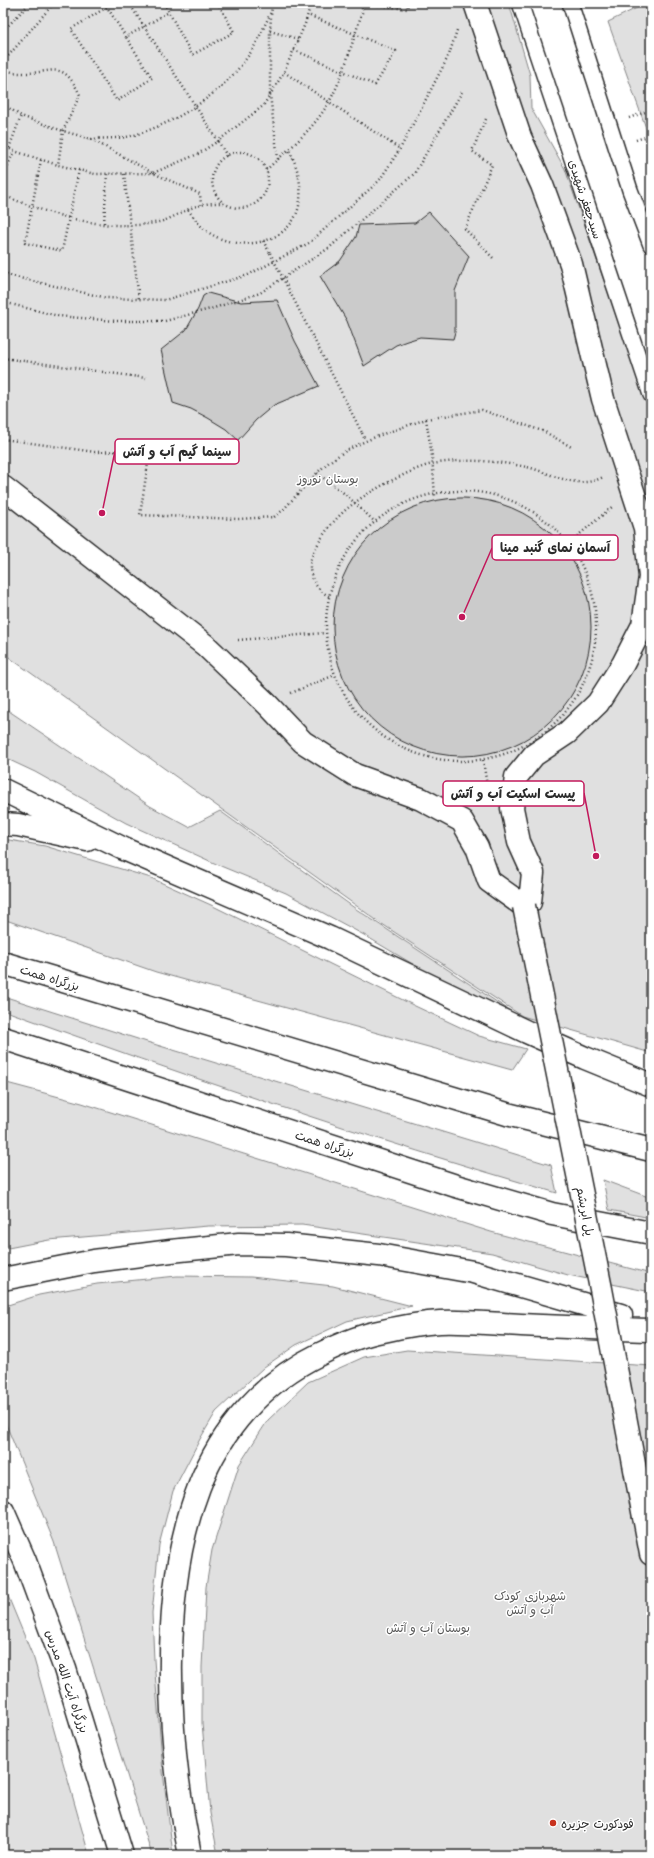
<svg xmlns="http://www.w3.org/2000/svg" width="654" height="1858" font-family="'Playpen Sans','Playpen Sans Arabic',sans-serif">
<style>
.green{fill:#e0e0e0;stroke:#868686}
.building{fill:#cbcbcb;stroke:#2b2b2b}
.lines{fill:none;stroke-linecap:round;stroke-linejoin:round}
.service-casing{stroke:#2b2b2b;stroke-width:18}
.pedestrian-casing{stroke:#2b2b2b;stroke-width:25}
.trunk-casing{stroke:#2b2b2b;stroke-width:25}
.path{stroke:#2b2b2b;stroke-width:2.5;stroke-dasharray:1 3;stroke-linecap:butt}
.service{stroke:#fff;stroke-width:15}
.pedestrian{stroke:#fff;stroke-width:22}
.trunk{stroke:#fff;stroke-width:22}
.pedestrian-bridge-casing{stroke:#2b2b2b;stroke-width:25;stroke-linecap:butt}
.path-bridge{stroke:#2b2b2b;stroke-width:2.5;stroke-dasharray:1 3;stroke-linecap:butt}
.pedestrian-bridge{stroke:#fff;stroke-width:22}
.poi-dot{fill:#c8321e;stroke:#fff;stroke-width:1.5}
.labels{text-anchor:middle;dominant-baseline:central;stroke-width:3;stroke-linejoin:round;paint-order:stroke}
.street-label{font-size:12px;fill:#2b2b2b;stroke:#fff}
.park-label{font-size:12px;fill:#585858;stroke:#fff}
.poi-label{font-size:12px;fill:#2b2b2b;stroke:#fff;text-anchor:start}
.leader{fill:none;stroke:#c2185b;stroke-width:1.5}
.callout-dot{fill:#c2185b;stroke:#fff;stroke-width:1.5}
.callout{fill:#fff;stroke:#c2185b;stroke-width:1.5}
.callout-label{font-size:13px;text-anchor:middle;font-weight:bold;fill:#2b2b2b}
</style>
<rect width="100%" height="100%" fill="#fff"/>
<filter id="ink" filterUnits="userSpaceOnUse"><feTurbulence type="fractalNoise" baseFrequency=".025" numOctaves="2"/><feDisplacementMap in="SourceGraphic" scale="8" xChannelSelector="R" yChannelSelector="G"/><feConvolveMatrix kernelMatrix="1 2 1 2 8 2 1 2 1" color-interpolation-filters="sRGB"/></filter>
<g filter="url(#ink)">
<path class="green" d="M3 3H509L530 75 531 108 565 169 651 415V1053L522 1016 379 922 3 653Z
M647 3H651V142L608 22Z
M3 707 150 806 189 827 220 811 356 909 521 1018 458 991 364 935 286 893 223 867 126 823 35 772 3 757Z
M3 839 45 846 151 878 211 905 415 1006 479 1036 526 1049 512 1070 156 972 3 919Z
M3 996 147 1042 551 1165 557 1193C370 1139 186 1076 3 1010Z
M3 1082 82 1103 491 1232 651 1274V1292L568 1275 492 1253 302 1225 208 1226 49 1240 3 1249Z
M603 1180 651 1198V1218L609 1210Z
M177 1276 251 1277 333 1286 412 1306 347 1321 296 1345 264 1367 216 1412 200 1439 173 1491 159 1545 152 1613 154 1660 163 1772 173 1855H152L54 1542 3 1417V1294L8 1305 39 1295 97 1284Z
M407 1350 651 1366V1855H218L210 1813 202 1723V1667L206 1587 212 1550 239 1465 268 1420 308 1382 364 1357Z
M3 1584 34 1659 89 1855H3Z"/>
<path class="building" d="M429 212 469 256 455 291V332L453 339 420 337 407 341 396 345 364 366 347 321 320 276 340 261 356 237 359 225 415 223Z
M208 293 241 302 277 300 295 341 319 386 274 405 256 420 238 440 226 429 208 418 191 409 173 403 161 350 186 330 198 309 203 296Z
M333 627a129 129 0 1 1 258 0a129 129 0 1 1-258 0Z"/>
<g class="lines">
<defs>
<path id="service" d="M520 3 651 395
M570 3 630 190 651 245"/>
<path id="pedestrian" d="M3 487 205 645 267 704 303 742 355 775 421 799 462 821 477 847 489 881 524 906 530 902 533 873 519 842 512 808 516 777 534 755 567 733 598 703 623 664 643 625 650 577 645 528 603 399 571 264 542 185 520 137 475 3
M644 1517 651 1554"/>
<path id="trunk" d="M3 790 124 849 330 938 527 1032 585 1058 651 1085
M3 824 18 825 87 840
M3 963 507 1114 651 1150
M3 1038 456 1186 552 1214 651 1233
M3 1279 94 1261 171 1251 239 1244 286 1245 379 1255 473 1272 621 1315
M3 1511 25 1561 65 1669 122 1855
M190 1855C168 1746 158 1592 199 1487 221 1429 264 1381 320 1354 340 1344 360 1335 383 1331 401 1327 422 1323 440 1322 467 1321 494 1324 521 1325 564 1327 608 1329 651 1330"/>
</defs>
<use href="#service" class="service-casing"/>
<use href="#pedestrian" class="pedestrian-casing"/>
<use href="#trunk" class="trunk-casing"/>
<path class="path" d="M164 3 192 55 234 32 218 3
M362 3 407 9 408 3
M3 31 30 3
M270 31 298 39
M126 37 107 7 71 29 117 101 152 78 126 37 169 12
M294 50 375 85 396 51 308 15
M3 62 54 3
M3 70C9 71 15 73 21 73 54 74 62 58 80 95L63 131 58 165 95 174 153 173 198 154 218 141 129 3
M284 72 400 149
M3 104 21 116 63 131 91 139 153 173 200 194 201 205
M629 118 651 110
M486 119 472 151 492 165 465 229 495 260
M91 139C104 138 119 139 131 136 174 124 219 96 246 59 257 45 264 26 272 10
M636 140 651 135
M3 145 14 151 58 165
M9 148 21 116
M212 180a28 28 0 1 1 56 0a28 28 0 1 1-56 0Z
M227 156 218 141 263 106 270 95V31L272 3
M278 159 270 95 284 72 305 24 311 3
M41 160 25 243 62 251 79 170
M266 170C289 149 313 130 329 102 344 76 352 42 362 13V3
M124 174 139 300
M3 177 14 151
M3 195C50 215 107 233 159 222 173 219 186 208 201 205 208 203 216 203 223 203
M188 210C194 217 200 227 208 232 235 251 281 247 296 215 305 194 299 169 289 150
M104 223 107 174
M263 241 270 253
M3 272 11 276 107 298 165 300 248 275 309 243 379 181 400 149 449 55 457 30
M3 302 58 316 116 321H165L214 308 260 293 329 248 414 174 462 92
M3 358 146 378
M426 419 482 410 545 432 573 448
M362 433 365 440
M3 439 95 452 150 450 140 515 238 519 274 517 283 510 317 473
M326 626a135 135 0 1 1 270 0a135 135 0 1 1-270 0Z
M373 520 345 494 317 473C346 443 388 433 426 419L432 456 435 496
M568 544 612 507
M329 596C314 589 305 570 313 554 331 514 362 495 399 477 410 472 422 466 433 464 464 458 497 461 527 467 552 473 577 491 603 477
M238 640 325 633
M291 693 335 675
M483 760 487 786
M456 787 487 786"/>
<use href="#service" class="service"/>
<use href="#pedestrian" class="pedestrian"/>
<use href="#trunk" class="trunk"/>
<defs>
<path id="pedestrian-bridge" d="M524 906 601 1289 644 1517"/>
</defs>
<use href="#pedestrian-bridge" class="pedestrian-bridge-casing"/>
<path class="path-bridge" d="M270 253 362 433"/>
<use href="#pedestrian-bridge" class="pedestrian-bridge"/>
</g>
</g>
<circle class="poi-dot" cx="553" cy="1823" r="4"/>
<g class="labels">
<g class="street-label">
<text transform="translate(586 199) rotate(72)">سیدجعفر شهیدی</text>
<text transform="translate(50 977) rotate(17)">بزرگراه همت</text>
<text transform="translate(325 1143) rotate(18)">بزرگراه همت</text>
<text transform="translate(586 1211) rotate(79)">پل ابریشم</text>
<text transform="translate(68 1681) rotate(71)">بزرگراه آیت الله مدرس</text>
</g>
<g class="park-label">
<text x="328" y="478">بوستان نوروز</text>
<text x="530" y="1595">شهربازی کودک<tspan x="530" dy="14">آب و آتش</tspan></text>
<text x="428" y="1627">بوستان آب و آتش</text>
</g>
<g class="poi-label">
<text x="561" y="1823">فودکورت جزیره</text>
</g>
</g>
<path class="leader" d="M102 513L115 451M462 617L492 548M596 856L584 793"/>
<g class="callout-dot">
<circle cx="102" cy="513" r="4"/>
<circle cx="462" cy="617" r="4"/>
<circle cx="596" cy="856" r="4"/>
</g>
<g class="callout">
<rect x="115" y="439" width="124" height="25" rx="4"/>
<rect x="492" y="535" width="126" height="25" rx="4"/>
<rect x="443" y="781" width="141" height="25" rx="4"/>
</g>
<g class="callout-label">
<text x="177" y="456">سینما گیم آب و آتش</text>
<text x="555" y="552">آسمان نمای گنبد مینا</text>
<text x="513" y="798">پیست اسکیت آب و آتش</text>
</g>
<rect width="654" height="1858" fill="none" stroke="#fff" stroke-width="16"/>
<rect x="8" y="8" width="638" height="1842" fill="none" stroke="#2b2b2b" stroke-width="1.5" filter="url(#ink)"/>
</svg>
